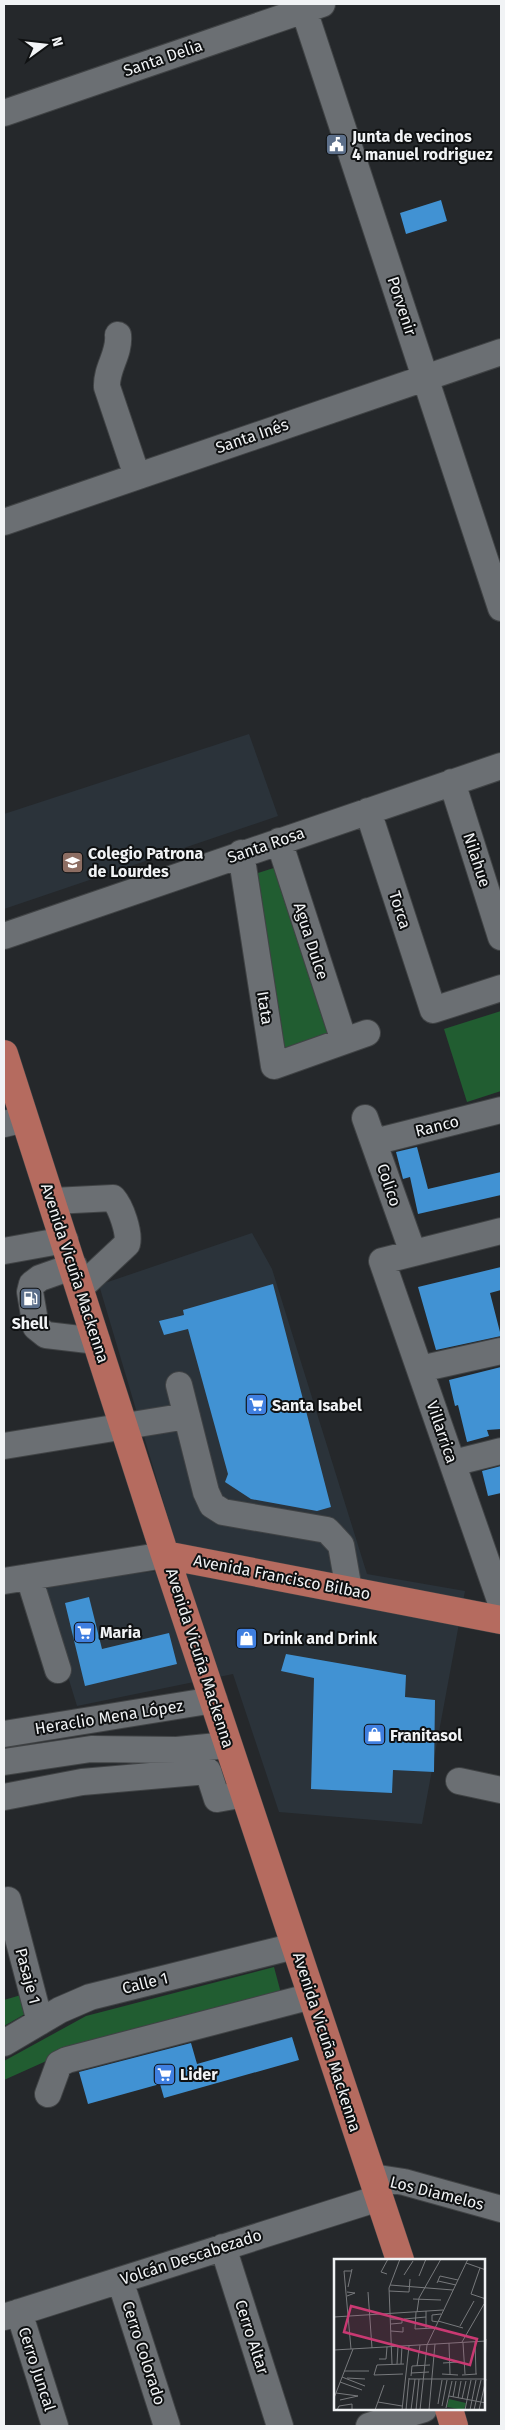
<svg xmlns="http://www.w3.org/2000/svg" width="505" height="2430" font-family="'Fira Sans',sans-serif">
<style>
.built{fill:#2b333a}
.green{fill:#215d31}
.building{fill:#4192d3}
.lines{fill:none;stroke-linecap:round;stroke-linejoin:round}
.minor-casing{stroke:#404345;stroke-width:28}
.major-casing{stroke:#404345;stroke-width:29}
.minor{stroke:#6b6f73;stroke-width:26}
.major{stroke:#b56b5f;stroke-width:28}
.labels{text-anchor:middle;dominant-baseline:central;stroke-width:4;stroke-linejoin:round;paint-order:stroke}
.street-label{font-size:16px;fill:#f1f3f5;stroke:#0f1112}
.poi-label{font-size:16px;font-weight:bold;fill:#f1f3f5;stroke:#0f1112;text-anchor:start}
.inset-road{fill:none;stroke:#77797c;stroke-width:1}
.view{fill:#c93972;fill-opacity:0.15;stroke:#c93972;stroke-width:2.5}
.inset-edge{fill:none;stroke:#f1f3f5;stroke-width:2.5}
</style>
<rect width="100%" height="100%" fill="#25282b"/>
<path class="built" d="M249 734 278 816 4 909V814Z
M252 1233 272 1269 367 1574 465 1591 422 1824 279 1812 233 1674 77 1706 40 1585 183 1568 99 1285Z"/>
<path class="green" d="M280 866 331 1036 285 1052 248 876Z
M501 1011V1091L467 1102 444 1029Z
M274 1967 282 1997 53 2058 4 2080V2061L86 2016Z
M21 1995 25 2014 4 2026V2000Z"/>
<path class="building" d="M441 200 447 221 406 234 400 213Z
M417 1147 428 1189 501 1172V1195L418 1214 410 1177 403 1179 396 1152Z
M501 1267V1290L490 1293 501 1336 436 1350 418 1287Z
M273 1284 331 1507 317 1511 251 1499 225 1482 228 1474 188 1329 164 1335 159 1321 184 1315 183 1310Z
M501 1367V1429L487 1430 489 1436 467 1442 458 1405 455 1406 449 1380Z
M501 1466V1493L488 1496 482 1471Z
M89 1597 102 1649 169 1633 177 1664 85 1686 65 1603Z
M286 1654 406 1675 405 1697 435 1700 434 1772 393 1770 392 1793 311 1789 314 1678 281 1671Z
M292 2037 299 2060 164 2098 160 2084 88 2104 79 2072 191 2043 197 2064Z"/>
<g class="lines">
<defs>
<path id="minor" d="M302 4 501 608
M4 113 322 4
M118 335C120 354 106 368 107 387L137 476
M4 522 501 352
M452 782 501 937
M368 811 433 1010 501 988
M279 841 344 1041
M241 853 274 1066 367 1033
M4 936 501 766
M365 1118 413 1253
M4 1124 25 1119
M374 1142 501 1110
M53 1201 113 1198C121 1207 130 1233 127 1244L80 1288
M501 1231 382 1261 501 1603
M4 1251 65 1240
M74 1266 40 1278 32 1284 30 1292 36 1327 46 1335 97 1341
M420 1369 501 1351
M179 1385 206 1492 212 1505 223 1512 327 1530 341 1545 349 1590
M4 1446 187 1416
M453 1463 501 1451
M29 1577 58 1670
M4 1581 165 1555
M4 1734 214 1700
M4 1762 91 1749 177 1750 228 1745
M459 1781 501 1790
M4 1797 82 1782 208 1771 217 1799 245 1794
M8 1900 40 2022
M4 2043 60 2010 90 1997 295 1946
M48 2094 59 2064 67 2060 312 1996
M372 2177 404 2182 501 2209
M223 2247 280 2426
M120 2280 167 2426
M19 2312 55 2426
M4 2317 379 2198
M369 2426 424 2409"/>
<path id="major" d="M4 1054 165 1555 400 2260
M165 1555 501 1620
M449 2409 454 2426"/>
</defs>
<use href="#minor" class="minor-casing"/>
<use href="#major" class="major-casing"/>
<use href="#minor" class="minor"/>
<use href="#major" class="major"/>
</g>
<defs>
<symbol id="civic-square" viewBox="-11 -11 22 22"><rect x="-9" y="-9" width="18" height="18" rx="4" fill="#5c6f8a" stroke="#0f1112"/><path d="M-.6-6.5H3V-4.5H.6V-3L4-1V1h2V6H-6V1h2V-1L-.6-3ZM-1.2 2.5V6h2.4V2.5Z" fill="#fff"/></symbol>
<symbol id="school-square" viewBox="-11 -11 22 22"><rect x="-9" y="-9" width="18" height="18" rx="4" fill="#8d6e63" stroke="#0f1112"/><path d="M0-5L7-2L0 1L-7-2ZM-4 1L0 2.5L4 1V4Q0 6-4 4Z" fill="#fff"/></symbol>
<symbol id="fuel-square" viewBox="-11 -11 22 22"><rect x="-9" y="-9" width="18" height="18" rx="4" fill="#5c6f8a" stroke="#0f1112"/><path d="M-5.5-6h7V0h2V4h1.3V-2.5L3-4.5l.8-.8L6-3V5H2.5V1h-1V6h-7ZM-4.2-4.7v3.2H.2V-4.7Z" fill="#fff"/></symbol>
<symbol id="supermarket-square" viewBox="-11 -11 22 22"><rect x="-9" y="-9" width="18" height="18" rx="4" fill="#3f7fe0" stroke="#0f1112"/><path d="M-6-5.5h2.5l.6 2H6L4.5 2H-2.5L-4.4-4H-6ZM-1.5 3.2a1.3 1.3 0 1 0 .1 0ZM3 3.2a1.3 1.3 0 1 0 .1 0Z" fill="#fff"/></symbol>
<symbol id="shop-square" viewBox="-11 -11 22 22"><rect x="-9" y="-9" width="18" height="18" rx="4" fill="#3f7fe0" stroke="#0f1112"/><path d="M-5-2.5h2.3a2.7 3.5 0 0 1 5.4 0H5L5.5 6h-11ZM-1.5-2.5h3a1.5 2.3 0 0 0-3 0Z" fill="#fff"/></symbol>
</defs>
<g fill-rule="evenodd">
<use href="#civic-square" x="324" y="132" width="25" height="25"/>
<use href="#school-square" x="60" y="850" width="25" height="25"/>
<use href="#fuel-square" x="18" y="1286" width="25" height="25"/>
<use href="#supermarket-square" x="244" y="1392" width="25" height="25"/>
<use href="#supermarket-square" x="72" y="1620" width="25" height="25"/>
<use href="#shop-square" x="234" y="1626" width="25" height="25"/>
<use href="#shop-square" x="362" y="1722" width="25" height="25"/>
<use href="#supermarket-square" x="152" y="2062" width="25" height="25"/>
</g>
<g class="labels">
<g class="street-label">
<text transform="translate(163 58) rotate(-19)">Santa Delia</text>
<text transform="translate(402 306) rotate(72)">Porvenir</text>
<text transform="translate(252 436) rotate(-19)">Santa Inés</text>
<text transform="translate(266 845) rotate(-19)">Santa Rosa</text>
<text transform="translate(477 860) rotate(72)">Nilahue</text>
<text transform="translate(400 910) rotate(72)">Torca</text>
<text transform="translate(311 941) rotate(72)">Agua Dulce</text>
<text transform="translate(265 1008) rotate(81)">Itata</text>
<text transform="translate(437 1126) rotate(-14)">Ranco</text>
<text transform="translate(389 1185) rotate(71)">Colico</text>
<text transform="translate(75 1273) rotate(72)">Avenida Vicuña Mackenna</text>
<text transform="translate(442 1432) rotate(71)">Villarrica</text>
<text transform="translate(282 1577) rotate(11)">Avenida Francisco Bilbao</text>
<text transform="translate(200 1658) rotate(72)">Avenida Vicuña Mackenna</text>
<text transform="translate(109 1717) rotate(-9)">Heraclio Mena López</text>
<text transform="translate(28 1976) rotate(75)">Pasaje 1</text>
<text transform="translate(145 1983) rotate(-14)">Calle 1</text>
<text transform="translate(327 2042) rotate(72)">Avenida Vicuña Mackenna</text>
<text transform="translate(437 2193) rotate(14)">Los Diamelos</text>
<text transform="translate(191 2257) rotate(-18)">Volcán Descabezado</text>
<text transform="translate(252 2337) rotate(72)">Cerro Altar</text>
<text transform="translate(144 2353) rotate(72)">Cerro Colorado</text>
<text transform="translate(37 2369) rotate(72)">Cerro Juncal</text>
</g>
<g class="poi-label">
<text x="352" y="136">Junta de vecinos<tspan x="352" dy="18">4 manuel rodriguez</tspan></text>
<text x="88" y="853">Colegio Patrona<tspan x="88" dy="18">de Lourdes</tspan></text>
<text x="30" y="1323" text-anchor="middle">Shell</text>
<text x="272" y="1405">Santa Isabel</text>
<text x="100" y="1632">Maria</text>
<text x="263" y="1638">Drink and Drink</text>
<text x="390" y="1735">Franitasol</text>
<text x="180" y="2074">Lider</text>
</g>
</g>
<g transform="translate(334 2259)">
<rect width="151" height="151" fill="#25282b"/>
<path d="M115 140 132 144 130 151 113 148Z" fill="#215d31"/>
<path class="inset-road" d="M132 4 152 11M146 9 137 35 152 40M53 15 47 13 54 0M70 16 79 2M85 17 92 0M104 22 122 26M103 24 106 17 124 21M56 26 119 31M14 28 18 10M55 32 75 33 76 20M13 33 21 34 13 37M34 33 38 89M79 40 107 41M82 53 81 70 100 69M83 53 85 39 107 0M0 58 109 51M57 60H68V64L57 65M70 60 92 58M104 62 129 69M104 63 98 62V56L107 55M126 67 140 42M92 70V52M57 72 69 73V68M128 83 150 45M141 83 142 115M115 84 116 115M129 84 131 115M93 86 134 0M17 90 10 12H18M0 91 152 82M45 100H52L53 88M109 104 124 103M58 105 55 29 66 0M63 105 64 87M67 105 68 87M43 106 40 116 69 115M43 106 70 105M83 107 86 86M151 110 152 80M10 112H35M77 114 95 113M108 115 124 116M128 116 143 115M77 117 78 107 96 106M8 118 31 127M13 119 31 120M75 120H152M6 123 28 131M2 134 24 137 6 141M115 137 152 144M119 138 122 122M0 139 19 90M124 139 127 122M128 140 132 122M44 143 68 147M104 145 108 121M108 147 113 121M112 149 118 122M3 151 5 147 18 145V151M41 151 50 126M68 151 75 87M72 151 75 119M77 151 81 120M82 151 85 120M86 151 93 86M95 151 101 85M131 151 137 121M136 151 142 121M140 151 147 121M145 151 152 120"/>
<path class="view" d="M17 47 143 80 136 106 10 73Z"/>
<rect width="151" height="151" class="inset-edge"/>
</g>
<rect width="505" height="2430" fill="none" stroke="#f1f3f5" stroke-width="10"/>
<g transform="translate(45 45) rotate(75)" stroke="#0f1112" stroke-width="4" paint-order="stroke">
<path d="M0-4L9 19L0 12L-9 19Z" fill="#f1f3f5"/>
<text y="-8" font-size="14" font-weight="bold" text-anchor="middle" fill="#f1f3f5">N</text>
</g>
</svg>
